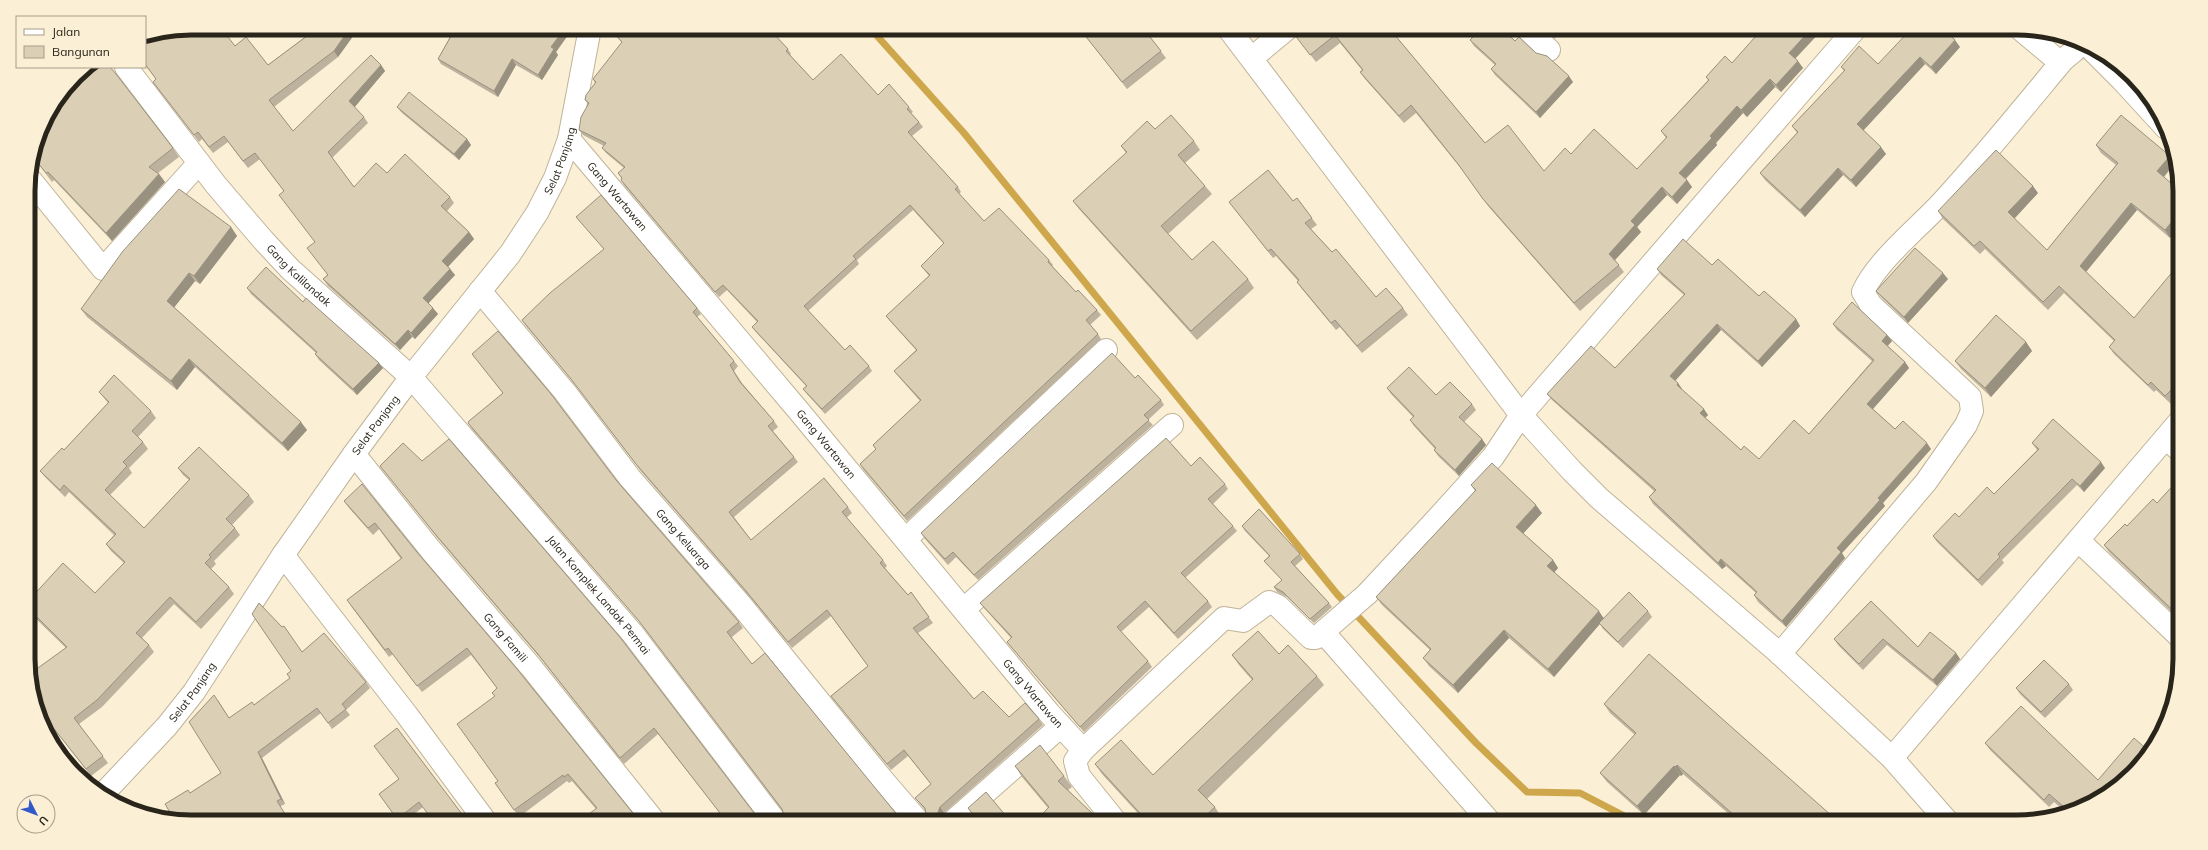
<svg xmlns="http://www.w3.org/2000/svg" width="2208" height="850" font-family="Mulish,sans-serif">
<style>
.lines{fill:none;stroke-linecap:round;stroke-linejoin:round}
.stream{stroke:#cea64b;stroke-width:7}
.minor-casing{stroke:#bfb39a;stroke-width:24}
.tertiary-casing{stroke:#bfb39a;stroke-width:24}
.minor{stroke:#fff;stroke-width:22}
.tertiary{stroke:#fff;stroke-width:22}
.wall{fill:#bcb29d}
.shaded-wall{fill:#99917f}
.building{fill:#dbcfb6;stroke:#99917f}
.labels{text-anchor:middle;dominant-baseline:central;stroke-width:3;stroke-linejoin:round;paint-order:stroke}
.street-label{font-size:11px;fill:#29251b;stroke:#fbefd5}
.rim{fill:none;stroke:#29251b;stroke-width:5}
</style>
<rect width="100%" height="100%" fill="#fbefd5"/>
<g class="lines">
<path class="stream" d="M870 28 964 133 1337 594 1476 743 1527 792 1580 793 1636 822"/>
<defs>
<g id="minor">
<path d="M1526 28 1549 50"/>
<path d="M2019 28 2056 59 2063 60 2074 51"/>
<path d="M2088 46 2122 80 2166 128"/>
<path d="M1252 58 1288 28"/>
<path id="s1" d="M126 67 216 185 264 241 290 269 411 377 633 634 776 822"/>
<path id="s2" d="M569 139 798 410 1049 713 1083 750"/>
<path d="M29 178 103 269 199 163"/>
<path id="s3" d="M480 291 565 392 630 478 741 605 882 779 919 822"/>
<path d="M2166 438 2179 450"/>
<path id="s4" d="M354 454 430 549 531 667 655 822"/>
<path d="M906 539 1106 350"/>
<path d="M2079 541 2180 637"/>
<path d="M283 555 407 715 486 822"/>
<path d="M964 609 1172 425"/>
<path d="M1324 633 1490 822"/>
<path d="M1780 654 1926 482 1966 425 1972 411 1970 397 1871 305 1863 292C1877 260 1921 226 1945 199 1986 154 2024 107 2063 60"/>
<path d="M1892 758 2179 422"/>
<path id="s5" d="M102 795 167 726 194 692 283 555 354 454 411 377 510 254 537 213 555 178 569 139 590 28"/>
<path d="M952 822 1061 726"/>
<path d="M1116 822 1079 776 1075 761 1083 750 1224 618 1243 621 1269 602 1278 606 1311 638H1316L1367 594 1435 521 1493 457 1521 415 1856 28"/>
</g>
<path id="tertiary" d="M1228 28 1521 415 1572 471 1599 498 1780 654 1892 758 1948 822"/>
</defs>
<use href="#minor" class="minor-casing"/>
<use href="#tertiary" class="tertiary-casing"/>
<use href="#minor" class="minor"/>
<use href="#tertiary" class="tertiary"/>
</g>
<path class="wall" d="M302 28H359L338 57 274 107 293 131 381 65 385 71 354 107 364 117 368 123 332 158 354 187 387 173 450 197 454 203 447 211 469 232 474 239 448 266 455 275 428 303 438 314 415 339 412 337 400 350 328 286 323 279 327 275 315 242 284 191 260 159 248 168 228 142 213 153 202 139 199 142 153 82 156 79 145 65V37L235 46 268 65 309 34 305 31Z
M447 28H573L556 52 558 55 542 80 516 65 498 97 441 64 438 59 453 31Z
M772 28 776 34 775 35 788 49 791 54 790 55 813 80 878 95 909 107 913 112 911 113 919 122 923 127 912 136 958 187 961 192 959 194 984 221 1049 260 1053 265 1052 266 1076 292 1097 310 1101 315 1090 325 1098 334 1101 339 907 521 863 469 860 464 876 449 873 445 920 401 898 376 894 371 916 350 890 321 886 316 929 276 921 266 944 244 913 210 857 260 859 264 808 311 845 350 869 366 872 371 825 414 807 394 803 389 806 386 756 332 752 327 757 322 727 290 719 297 624 185 621 180 622 179 618 173 624 168 606 153 602 148 604 146 583 135 579 130 588 104 585 100 595 83 593 79 622 43 611 30Z
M1078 28H1143L1166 58 1127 89 1087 38Z
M1389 28 1485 143 1544 171 1571 154 1637 169 1666 138 1661 131 1708 80 1706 77 1732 63 1795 59 1803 68 1781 92 1775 87 1747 117 1743 113 1716 143 1717 145 1686 179 1692 187 1677 204 1667 195 1637 227 1641 232 1615 260 1624 272 1580 311 1488 206 1463 171 1416 113 1404 123 1365 79 1360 72 1362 70 1340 43 1316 62 1291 30Z
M1462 28H1501L1515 41 1536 53 1573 82 1540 118 1495 75 1491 69 1495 65 1474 46 1470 40 1472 38Z
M1544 28H1564L1555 38Z
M1960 47 1936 74 1925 64 1863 130 1886 154 1856 187 1843 175 1805 217 1765 180 1760 173 1797 133 1792 126 1844 71 1841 67 1878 64Z
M397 107 467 139 471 145 459 160 402 113Z
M45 119 173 148 179 157 158 173 165 182 112 241 54 180 52 182 34 158Z
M1155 129 1194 141 1200 150 1185 163 1205 186 1212 194 1168 234 1192 260 1248 279 1254 288 1197 340 1079 209 1073 201 1126 153 1121 146Z
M2096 145 2170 156 2175 163 2164 177 2170 238 2137 210 2086 272 2134 318 2179 272V395L2171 404 2156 390 2154 392 2114 354 2109 347 2114 341 2064 293 2048 310 1985 249 1980 254 1943 219 1938 211 2038 193 2014 219 2047 250 2116 165 2101 153Z
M1297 198 1317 225 1311 229 1332 252 1376 297 1403 308 1408 315 1362 353 1340 327 1336 330 1302 289 1297 282 1298 281 1276 256 1273 258 1229 202 1293 201Z
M576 217 697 308 701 314 697 317 734 361 738 366 734 371 742 383 774 421 778 427 773 431 798 462 734 517 751 540 848 507 852 513 846 518 883 560 887 566 885 568 908 595 911 592 933 623 918 633 974 699 1009 717 1039 719 1043 725 944 813 940 822H926L927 820 925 810 915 798 931 784 908 756 891 770 831 696 868 666 831 616 792 648 750 597 640 470 575 384 526 326 522 320 604 249 581 222Z
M231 227 237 236 200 284 195 281 174 307 307 430 288 451 195 367 177 390 87 317 81 309Z
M1712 265 1796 319 1800 326 1762 367 1721 330 1675 381 1678 383 1682 389V390L1708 415 1705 418 1741 450 1759 459 1809 434 1872 361 1837 330 1833 324 1887 335 1892 341 1888 346 1905 362 1909 368 1873 409 1895 429 1931 449 1883 503 1885 506 1842 553 1845 558 1786 627 1758 602 1754 595 1756 593 1726 566 1722 569 1653 504 1649 497 1654 491 1552 400 1547 394 1615 368 1684 295 1661 275 1657 269Z
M1948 279 1908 323 1881 297 1876 291Z
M247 288 303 302 383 368 357 395 319 360 315 354 316 353 251 294Z
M2026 342 2032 351 1991 397 1961 369 1955 361Z
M472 354 616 480 739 622 743 628 732 637 784 815 782 810 643 626 472 429 468 423 503 393Z
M1135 378 1161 400 1164 405 1148 420 1153 425 978 580 956 557 948 565 925 539 921 533Z
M1387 388 1436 395 1472 404 1476 410 1464 422 1482 439 1486 445 1459 476 1438 456 1434 450 1435 449 1414 426 1410 420 1413 417 1391 394Z
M99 392 151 411 156 418 138 437 143 442 148 449 129 468 132 473 110 495 144 528 189 480 183 475 178 468 249 495 254 502 232 525 235 528 240 535 214 561 216 564 211 569 229 587 234 594 201 629 174 604 142 638 149 645 154 652 102 707 79 724 108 763 91 776 37 707 31 691 66 648 31 614V598L95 593 124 563 111 551 106 544 114 535 69 492 65 497 45 477 40 471 64 450 108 403 104 398Z
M2032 443 2105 468 2084 492 2077 485 2002 560 2004 563 1982 586 1937 542 1933 536 1959 517 1994 494 2037 450Z
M380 466 761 822H727L658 734 624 764 541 659 440 541Z
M1191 466 1225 484 1228 489 1213 504 1233 526 1237 531 1185 578 1208 601 1212 607 1178 639 1149 607 1121 632 1148 661 1152 667 1084 732 1011 647 1007 642 1011 638 984 608 980 603Z
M2179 479 2180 620 2109 552 2104 545 2127 526 2157 503Z
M1471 485 1542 513 1523 533 1553 560 1558 568 1554 572 1604 618 1648 611 1652 617 1623 648 1603 629 1600 624 1554 677 1509 638 1458 693 1429 666 1423 658 1430 650 1382 605 1376 597 1475 491Z
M344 501 416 551 640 822 596 809 572 781 569 783 567 781 519 817 495 783 498 781 495 696 492 693 497 688 471 655 422 692 393 654 389 657 351 606 401 559 379 529 373 535 349 508Z
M1242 526 1300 554 1303 559 1295 566 1329 603 1332 607 1314 623 1287 597 1277 592 1274 587 1282 580 1268 565 1264 561 1269 556 1245 531Z
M1871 601 1918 647 1956 653 1960 659 1937 686 1887 645 1863 670 1838 645 1834 639Z
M302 652 366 682 370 688 346 710 350 715 332 729 321 713 262 758 285 804 281 806 211 819 207 822H191L190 793 221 773 218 700 229 718 254 705 290 679 291 671Z
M1279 654 1317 676 1324 685 1207 799 1215 807 1221 817 1216 822H1146L1102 774 1095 764 1153 775 1252 680 1239 665 1232 655Z
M2069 684 2073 690 2045 718 2020 694 2016 688Z
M1604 704 1836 822H1738L1683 774 1681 776 1680 775 1644 815 1607 782 1600 773 1635 735 1610 713Z
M397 728 468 822H434L423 807 404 822H400L379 794 399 779Z
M1985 743 2098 780 2116 788 2068 814 2054 802 2049 807 1990 750Z
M1015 766 1064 776 1072 787 1068 790 1094 815 1098 822H1035L1048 808 1022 777Z
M968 808 1011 822H978Z"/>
<path class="shaded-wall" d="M350 28H359L338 57 334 51Z
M565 28H573L556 52 558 55 542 80 538 75 551 47Z
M1555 28H1564L1555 38 1551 33Z
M1812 28H1824L1794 60 1789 53Z
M1955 40 1960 47 1936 74 1931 67Z
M1920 57 1925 64 1862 132 1857 124Z
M512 59 516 65 498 97 494 91Z
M1798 61 1803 68 1781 92 1776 85Z
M381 65 385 71 354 108 349 101Z
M1569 76 1573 82 1540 118 1536 112Z
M1770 79 1775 87 1747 117 1741 110Z
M1737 106 1743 113 1716 143 1717 145 1684 180 1679 173 1710 136Z
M467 139 471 145 459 160 454 154Z
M1881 147 1886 154 1856 187 1851 180Z
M2170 156 2175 163 2162 179 2157 171Z
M1838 168 1843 175 1805 217 1800 210Z
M159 174 165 182 112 241 106 233Z
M1687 180 1692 187 1677 204 1672 197Z
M2033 186 2038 193 2013 220 2008 212Z
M1662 187 1667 195 1637 227 1641 232 1614 261 1609 254 1631 221Z
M2131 203 2137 210 2085 273 2080 266Z
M2179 213V228L2170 238 2165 230Z
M231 227 237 236 200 284 194 276Z
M469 232 474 239 447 268 442 261Z
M450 269 455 275 427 305 423 298Z
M189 273 195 281 173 309 167 301Z
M1943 273 1948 279 1908 323 1904 317Z
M433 308 438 314 415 339 411 333Z
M1796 319 1800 326 1762 367 1758 361Z
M1717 324 1721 330 1674 382 1670 376Z
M408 330 412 337 400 350 395 344Z
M1887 335 1892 341 1886 347 1882 341Z
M2026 342 2032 351 1991 397 1985 388Z
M189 359 195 367 177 390 171 381Z
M1905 362 1909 368 1872 410 1867 404Z
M379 363 383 368 357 395 353 389Z
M1678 383 1682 389 1681 391 1677 385Z
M1704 409 1708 415 1704 419 1700 413Z
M301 422 307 430 288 451 282 443Z
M1482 439 1486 445 1459 476 1455 470Z
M1927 443 1931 449 1883 503 1885 506 1842 553 1845 558 1786 627 1782 621 1837 548 1878 498Z
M2101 462 2105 468 2084 492 2080 486Z
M1536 505 1542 513 1522 535 1516 527Z
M1721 559 1726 566 1722 569 1718 563Z
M1553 560 1558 568 1553 574 1547 566Z
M1599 611 1604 619 1554 677 1548 669Z
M1504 630 1509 638 1458 693 1453 685Z
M1956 653 1960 659 1937 686 1933 680Z
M258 752 262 758 285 804 281 799Z
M1677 765 1683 774 1681 776 1675 767Z
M1674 766 1680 775 1644 815 1637 806Z
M940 807 944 813 940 822H939L936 818Z
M1832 816 1836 822H1831L1829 819Z"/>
<path class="building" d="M191 28H221L235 46 246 37 268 65 311 33 305 28H350L334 51 269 100 293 131 371 55 381 65 349 101 364 117 328 152 354 187 376 163 387 173 405 154 450 197 441 206 469 232 442 261 450 269 423 298 433 308 411 333 408 330 395 344 323 279 328 275 307 248 315 242 279 195 284 191 255 153 243 161 224 136 209 147 198 132 194 135 153 82 156 79 145 64V37Z
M453 28H565L551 47 554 49 538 75 512 59 494 91 438 59 455 29Z
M612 28H772L773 29 771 31 788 49 786 51 813 80 841 54 878 95 889 84 909 107 907 109 919 122 908 132 958 187 955 189 984 221 999 208 1049 260 1048 262 1076 292 1078 290 1097 310 1086 320 1098 334 904 516 860 464 876 449 873 445 921 400 894 371 917 350 886 316 930 275 921 266 944 243 910 205 853 256 856 259 804 306 845 350 850 345 869 366 822 409 803 389 807 386 752 327 758 321 723 285 715 292 621 180 622 178 618 173 625 167 602 148 606 143 579 130 581 117 589 103 585 100 586 95 596 82 593 79 622 42 611 30Z
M1079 28H1143L1161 51 1122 82Z
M1293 28H1389L1485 143 1508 125 1544 171 1565 148 1571 154 1594 129 1637 169 1667 137 1661 131 1709 80 1706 77 1725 56 1732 63 1763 28H1812L1789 53 1798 61 1776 85 1770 79 1741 110 1737 106 1710 136 1712 138 1679 173 1687 180 1672 197 1662 187 1631 221 1635 225 1609 254 1619 265 1574 303 1483 199 1458 164 1411 105 1399 116 1360 72 1363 70 1335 35 1310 55 1291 30Z
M1464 28H1501L1515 41 1519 37 1536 53 1547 56 1569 76 1536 112 1491 69 1496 64 1470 40 1473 37Z
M1546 28H1555L1551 33Z
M1912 28H1942L1955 40 1931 67 1920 57 1857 124 1881 147 1851 180 1838 168 1800 210 1760 173 1798 132 1792 126 1845 70 1841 67 1859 46 1878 64Z
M86 67H110L116 74 173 148 149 167 159 174 106 233 48 172 46 173 34 158 45 119 83 69Z
M409 92 467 139 454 154 397 107Z
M1171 115 1194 141 1178 155 1205 186 1161 226 1192 260 1213 241 1248 279 1191 331 1073 201 1127 152 1121 146 1147 121 1155 129Z
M2121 115 2170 156 2157 171 2179 190V213L2165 230 2131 203 2080 266 2134 318 2174 270 2178 273 2179 272V342L2178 343 2179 344V382L2165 396 2151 382 2148 385 2109 347 2115 340 2059 286 2043 302 1980 241 1974 246 1938 211 1996 150 2033 186 2008 212 2047 250 2118 163 2096 145Z
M1268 170 1293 201 1297 198 1312 218 1305 223 1332 252 1336 249 1376 297 1386 288 1403 308 1357 346 1335 320 1331 323 1297 282 1299 280 1271 249 1268 251 1229 202Z
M179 189 231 227 194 276 189 273 167 301 301 422 282 443 189 359 171 381 81 309 123 251Z
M601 195 697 308 693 312 734 361 730 365 740 382 774 421 768 426 794 457 729 512 751 540 824 478 848 507 842 512 883 560 880 563 908 595 911 592 929 617 913 628 974 699 983 691 1009 717 1025 703 1039 719 940 807 936 818 931 822H926L927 820 925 808 915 798 931 784 904 750 887 764 831 696 868 666 827 610 788 642 746 591 636 464 571 379 522 320 550 293 604 249 576 217Z
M1683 239 1712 265 1718 259 1759 296 1764 291 1796 319 1758 361 1717 324 1670 376 1678 383 1677 385 1704 409 1700 413 1741 450 1744 446 1759 459 1794 420 1809 434 1874 360 1833 324 1852 302 1887 335 1882 341 1905 362 1867 404 1895 429 1903 421 1927 443 1878 498 1880 500 1837 548 1841 552 1782 621 1754 595 1757 592 1721 559 1718 563 1649 497 1656 490 1547 394 1591 346 1615 368 1685 294 1657 269Z
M1915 248 1943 273 1904 317 1876 291Z
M266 267 303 302 306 298 379 363 353 389 315 354 317 352 247 288Z
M1996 315 2026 342 1985 388 1955 361Z
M498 331 551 394 616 480 739 622 727 632 752 664 765 653 903 822H783L784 815 782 809 639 621 468 423 469 421 503 393 472 354Z
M1112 353 1135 378 1138 375 1161 400 1144 415 1149 420 974 575 953 552 945 559 921 533Z
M1409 367 1436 395 1450 382 1472 404 1459 417 1482 439 1455 470 1434 450 1436 448 1410 420 1414 416 1387 388Z
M114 375 151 411 132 431 143 442 123 462 127 466 105 490 144 528 190 479 178 468 199 447 249 495 226 519 235 528 209 555 211 557 205 563 229 587 196 622 170 597 136 633 149 645 97 700 74 718 103 756 86 769 36 706 31 691V673L67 647 31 611V598L63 563 95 593 125 562 106 544 116 534 64 485 60 490 40 471 62 448 64 450 109 402 99 392Z
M2053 419 2101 462 2080 486 2072 479 1998 554 2000 557 1978 580 1933 536 1955 513 1959 517 1987 487 1994 494 2039 449 2032 443Z
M1166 438 1191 466 1200 457 1225 484 1208 499 1233 526 1181 573 1208 601 1174 633 1145 601 1117 627 1148 661 1080 727 1007 642 1012 637 980 603Z
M449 439 619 636 761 822H727L654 728 620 758 537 653 436 535 380 466 403 443 422 461Z
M1492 463 1536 505 1516 527 1553 560 1547 566 1599 611 1548 669 1504 630 1453 685 1423 658 1431 649 1376 597 1476 490 1471 485Z
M2179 479 2180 617 2104 545 2125 524 2127 526 2153 499 2157 503Z
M362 484 416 551 517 669 640 822H578L597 808 568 774 564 777 563 775 514 810 495 783 498 781 457 724 495 696 492 693 497 688 467 648 417 686 388 648 385 650 347 600 402 558 375 523 368 528 344 501Z
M1259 509 1300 554 1291 562 1329 603 1310 619 1283 592 1274 587 1282 580 1264 561 1270 556 1242 526Z
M1629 592 1648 611 1618 642 1599 623Z
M1871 601 1918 647 1930 632 1956 653 1933 680 1883 639 1859 664 1834 639Z
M259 603 282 627 284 626 302 652 324 633 366 682 342 704 346 709 328 723 317 708 258 752 281 799 277 801 290 822H213L207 813 194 822 174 819 165 804 188 790 190 793 221 773 189 722 214 695 229 718 252 702 254 705 290 678 287 674 291 671 252 614Z
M1258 631 1279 654 1288 645 1317 676 1198 790 1215 807 1199 822H1165V821L1164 822H1148L1095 764 1121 740 1153 775 1253 679 1232 655Z
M1649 654 1832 816 1829 819 1833 822H1742L1677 765 1675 767 1674 766 1637 806 1600 773 1636 733 1604 704Z
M2044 660 2069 684 2041 712 2016 688Z
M2021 706 2098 780 2134 738 2150 752 2146 758 2116 788 2071 813 2049 794 2044 800 1985 743Z
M397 728 465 818 459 822H434L419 802 397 819 379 794 399 779 374 746Z
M1040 745 1064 776 1058 781 1094 815 1087 822H1035L1049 807 1015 766Z
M986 792 1011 822H979L968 808Z"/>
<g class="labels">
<g class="street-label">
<text stroke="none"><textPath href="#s5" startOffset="785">Selat Panjang</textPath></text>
<text stroke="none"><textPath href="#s2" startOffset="75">Gang Wartawan</textPath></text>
<text stroke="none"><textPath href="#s1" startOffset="271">Gang Kalilandak</textPath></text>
<text stroke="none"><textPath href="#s5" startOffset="461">Selat Panjang</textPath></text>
<text stroke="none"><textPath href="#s2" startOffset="399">Gang Wartawan</textPath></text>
<text stroke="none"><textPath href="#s3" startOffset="321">Gang Keluarga</textPath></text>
<text stroke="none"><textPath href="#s1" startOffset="710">Jalan Komplek Landak Permai</textPath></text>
<text stroke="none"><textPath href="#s4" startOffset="238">Gang Famili</textPath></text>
<text stroke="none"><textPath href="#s5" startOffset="137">Selat Panjang</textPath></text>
<text stroke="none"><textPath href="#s2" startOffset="723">Gang Wartawan</textPath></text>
</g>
</g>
<path d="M0 0H2208V850H0ZM191 35H2017A156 156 0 0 1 2173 191V659A156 156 0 0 1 2017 815H191A156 156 0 0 1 35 659V191A156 156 0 0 1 191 35Z" fill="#fbefd5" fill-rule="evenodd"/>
<path class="rim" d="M191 35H2017A156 156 0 0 1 2173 191V659A156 156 0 0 1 2017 815H191A156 156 0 0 1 35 659V191A156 156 0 0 1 191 35Z"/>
<rect x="16" y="16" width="130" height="52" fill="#fbefd5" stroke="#a79e8b"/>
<rect x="24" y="29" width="20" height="6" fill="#ffffff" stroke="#a79e8b"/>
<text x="52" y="36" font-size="12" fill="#29251b">Jalan</text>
<rect x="24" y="46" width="20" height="12" fill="#dbcfb6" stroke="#a79e8b"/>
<text x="52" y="56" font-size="12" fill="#29251b">Bangunan</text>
<g transform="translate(36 814) rotate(132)"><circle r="19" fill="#fbefd5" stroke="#a79e8b"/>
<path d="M0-3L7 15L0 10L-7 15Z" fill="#3259c9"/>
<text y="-6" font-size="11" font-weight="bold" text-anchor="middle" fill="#29251b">U</text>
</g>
</svg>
